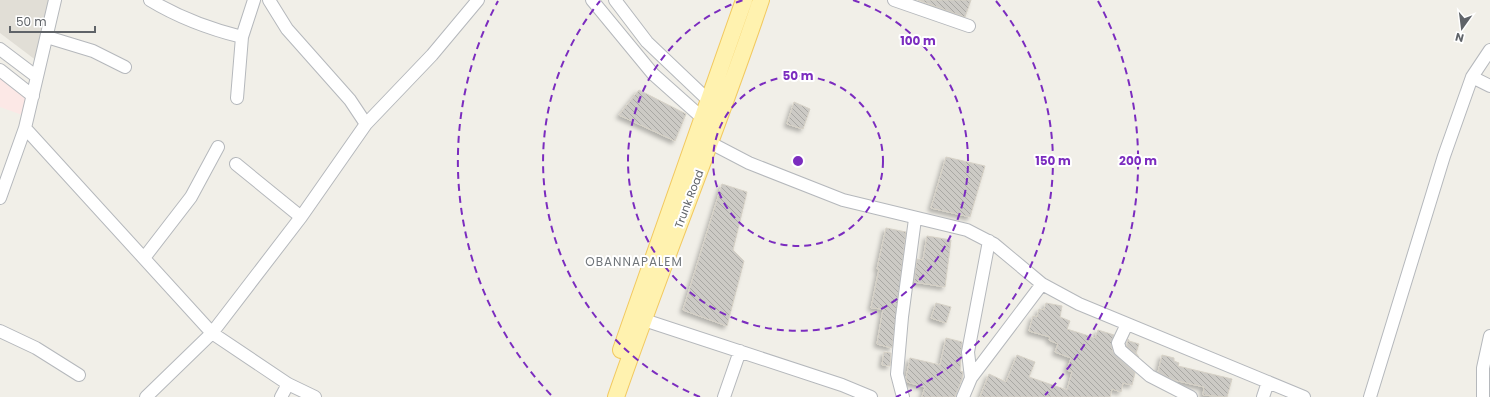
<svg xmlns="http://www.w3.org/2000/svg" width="1490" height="397" font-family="Poppins,sans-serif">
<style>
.education{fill:#e1ded6}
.medical{fill:#fce8e6}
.building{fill:url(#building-back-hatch);stroke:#d6d1c6;filter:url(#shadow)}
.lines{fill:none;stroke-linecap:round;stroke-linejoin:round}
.minor-casing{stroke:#b5b8bc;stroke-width:14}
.major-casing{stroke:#f2c960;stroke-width:18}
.minor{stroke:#fff;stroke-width:12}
.major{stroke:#fff2af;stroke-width:16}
.ring{fill:none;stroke:#7b2cbf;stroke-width:2;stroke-dasharray:7 5}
.labels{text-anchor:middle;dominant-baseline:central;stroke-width:4;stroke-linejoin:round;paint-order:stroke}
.street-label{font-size:11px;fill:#5f6368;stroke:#fff}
.neighbourhood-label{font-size:12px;letter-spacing:1px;fill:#70757a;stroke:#fff}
.centre{fill:#7b2cbf;stroke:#fff;stroke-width:2}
.ring-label{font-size:12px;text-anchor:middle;font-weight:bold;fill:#7b2cbf;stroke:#fff;stroke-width:4;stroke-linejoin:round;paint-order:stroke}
</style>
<defs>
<pattern id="building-back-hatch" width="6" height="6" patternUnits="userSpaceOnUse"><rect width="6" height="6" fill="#cccac5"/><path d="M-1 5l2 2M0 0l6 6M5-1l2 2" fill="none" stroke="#a9a8a4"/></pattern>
<filter id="shadow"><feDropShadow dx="-3" dy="3" stdDeviation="2" flood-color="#0004"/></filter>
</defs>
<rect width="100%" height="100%" fill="#f1efe8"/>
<path class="education" d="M0 0H52L37 61 0 33Z"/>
<path class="medical" d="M0 73 31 97 25 116 0 107Z"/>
<path class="building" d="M918 0H971L965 17Z
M639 90 686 114 675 141 619 115Z
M794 102 810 109 803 129 787 124Z
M946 157 985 166 970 217 931 208Z
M722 184 747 192 733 250 744 261 727 326 683 310Z
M886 228 906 232 892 348 877 344 883 309 871 308 879 269H877Z
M927 236 951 240 945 287 914 282 917 259 923 260Z
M936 303 951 307 946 323 931 318Z
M1046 303 1062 306 1060 317 1070 321 1067 329 1095 338 1098 330 1114 335 1111 345 1113 352 1135 373 1132 385 1123 383 1121 392 1112 389 1110 397H980L989 374 1006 382 1017 355 1035 362 1029 377 1067 390 1072 372 1067 370 1071 358 1055 352 1058 344 1049 340 1050 337 1029 331 1033 316 1037 317 1039 309 1044 310Z
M946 338 962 342 960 371 963 372 962 379 955 397H922L925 387 907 382 906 378 910 358 940 365Z
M1128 339 1129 341 1139 344 1136 353 1139 357 1127 346Z
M884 352 891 353 890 366 882 365Z
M1162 355 1174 358V361L1179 363 1178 366 1232 379 1227 397 1203 395 1204 387 1174 380 1158 372Z"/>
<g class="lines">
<defs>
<path id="minor" d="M150 0C178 17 210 29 242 37L254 0
M269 0 287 29 350 100 366 124
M592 0 653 74 708 123
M615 0 647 42 708 100 715 103
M894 0 969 26
M47 37 93 51 125 67
M0 49 37 77
M0 70 33 96
M1472 77 1490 86
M237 98 242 37
M25 128 212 333 288 384 315 397
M703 139 749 163 843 200 967 230 994 244 1042 284 1079 304 1304 397
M236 164 301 217
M0 198 25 128 55 0
M144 258 191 197 218 147
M635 317 842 385 871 397
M1127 324 1118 343 1120 350 1150 376 1191 397
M0 331 36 348 79 375
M971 378 968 352 989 241
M146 397 212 333 301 217 366 124 432 55 478 0
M281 397 288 384
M724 397 740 351
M903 397 897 374 902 317 915 219
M963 397 971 378 1042 284
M1263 397 1268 382
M1370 397 1444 156 1472 77 1490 50
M1483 397V368L1490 336"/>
<path id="major" d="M621 350 744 0
M616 397C662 264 716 134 761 0"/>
</defs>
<use href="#minor" class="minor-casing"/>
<use href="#major" class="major-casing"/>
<use href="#minor" class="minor"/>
<use href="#major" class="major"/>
</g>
<g class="ring">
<circle cx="798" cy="161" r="85"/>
<path d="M853 0A170 170 0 1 1 743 0"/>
<path d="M700 397A255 255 0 0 1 600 1M996 1A255 255 0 0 1 896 397"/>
<path d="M551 395A340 340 0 0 1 498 1M1098 1A340 340 0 0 1 1045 395"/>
</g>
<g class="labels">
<g class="street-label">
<text transform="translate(689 199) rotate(-69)">Trunk Road</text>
</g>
<g class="neighbourhood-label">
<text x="634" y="261">OBANNAPALEM</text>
</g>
</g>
<circle cx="798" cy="161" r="6" class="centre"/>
<g class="ring-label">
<text x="918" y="45">100 m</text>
<text x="798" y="80">50 m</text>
<text x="1053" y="165">150 m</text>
<text x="1138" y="165">200 m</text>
</g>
<g transform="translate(1462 28) rotate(194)" stroke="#ffffff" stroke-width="3" paint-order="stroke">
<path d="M0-3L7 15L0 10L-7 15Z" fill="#5f6368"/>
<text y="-6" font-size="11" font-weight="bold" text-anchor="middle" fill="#5f6368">N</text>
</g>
<path d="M10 26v6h85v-6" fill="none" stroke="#5f6368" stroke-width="2"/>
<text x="16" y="26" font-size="12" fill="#5f6368" stroke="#ffffff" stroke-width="3" paint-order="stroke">50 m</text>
</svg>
